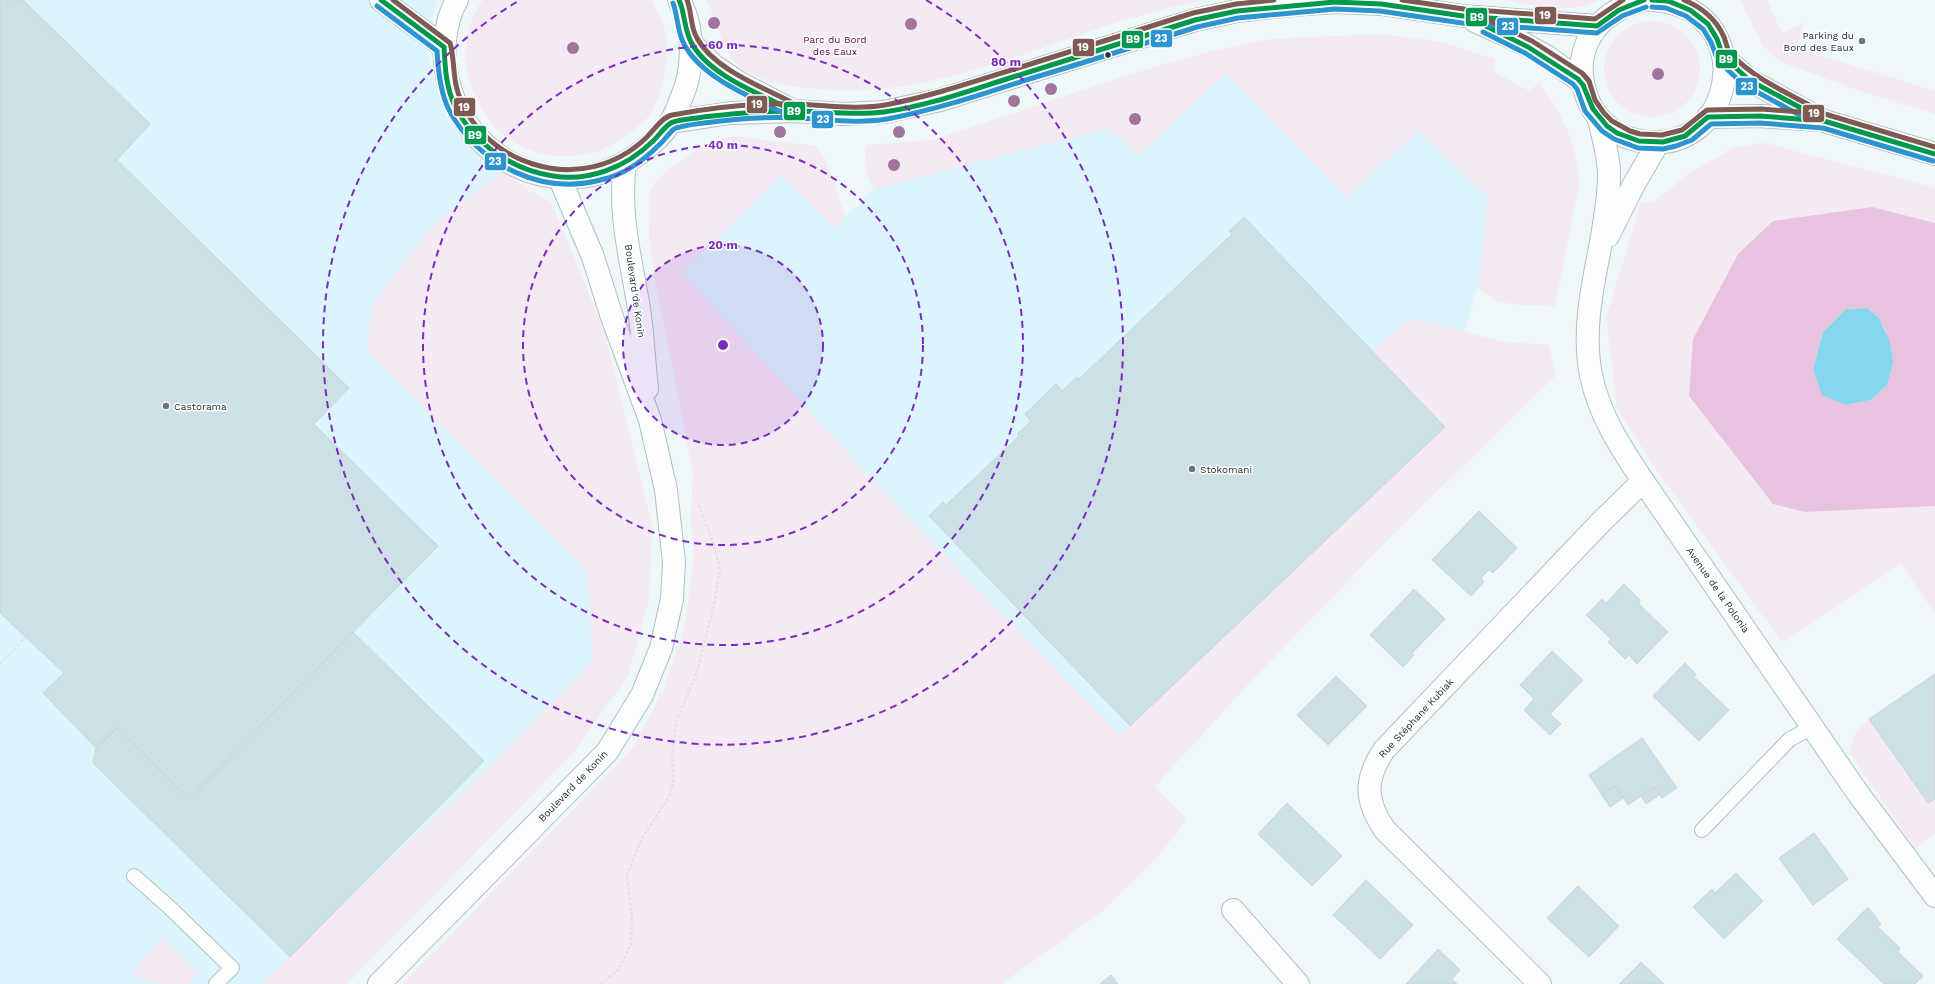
<svg xmlns="http://www.w3.org/2000/svg" width="1935" height="984" font-family="'Work Sans',sans-serif">
<style>
.built{fill:#dcf5fc}
.green{fill:#f5e9f4}
.forest{fill:#e8c3df;fill-rule:evenodd}
.water{fill:#84d7ec}
.building{fill:#cce0e6;stroke:#cad5d8}
.lines{fill:none;stroke-linecap:round;stroke-linejoin:round}
.service-casing{stroke:#b4bfc2;stroke-width:16}
.minor-casing{stroke:#b4bfc2;stroke-width:24}
.tertiary-casing{stroke:#b4bfc2;stroke-width:24}
.path{stroke:#e0e3e3;stroke-width:2.5;stroke-dasharray:3 2;stroke-linecap:butt}
.service{stroke:#fcfefe;stroke-width:14}
.minor{stroke:#fcfefe;stroke-width:22}
.tertiary{stroke:#fcfefe;stroke-width:22}
.bus-1-casing{stroke:#fff;stroke-width:8}
.bus-2-casing{stroke:#fff;stroke-width:8}
.bus-3-casing{stroke:#fff;stroke-width:8}
.bus-1{stroke:#00984d;stroke-width:5}
.bus-2{stroke:#2b94d1;stroke-width:5}
.bus-3{stroke:#7d5a52;stroke-width:5}
.tree{fill:#a2749b}
.ring{fill:none;stroke:#7b2cbf;stroke-width:2;stroke-dasharray:7 5}
.poi-dot{fill:#69767a;stroke:#fff;stroke-width:1.5}
.bus-dot{fill:#223135;stroke:#fff;stroke-width:1.5}
.labels{text-anchor:middle;dominant-baseline:central;stroke-width:3;stroke-linejoin:round;paint-order:stroke}
.poi-label{font-size:10px;fill:#223135;stroke:#fff;text-anchor:start}
.park-label{font-size:10px;fill:#63084e;stroke:#fff}
.street-label{font-size:10px;fill:#223135;stroke:#fff}
.centre{fill:#7b2cbf;stroke:#fff;stroke-width:2}
.ring-label{font-size:12px;text-anchor:middle;font-weight:bold;fill:#7b2cbf;stroke:#fff;stroke-width:3;stroke-linejoin:round;paint-order:stroke}
.line-badge{stroke:#fff;stroke-width:1.5}
.badge-label{font-size:11px;text-anchor:middle;font-weight:bold;fill:#fff}
</style>
<rect width="100%" height="100%" fill="#eef7fa"/>
<path class="built" d="M0 0H438L423 42 447 117 501 173 551 202 604 331 652 525 649 598 628 675 574 752 347 984H0Z
M1226 73 1347 198 1417 129 1488 197 1480 278 1464 332 1502 342 1549 345 1555 376 1389 538 1253 679 1164 776 1120 735 906 516 682 273 781 175 835 228 874 189 1108 128 1139 155Z"/>
<path class="green" d="M483 0H651C655 8 660 16 663 24 668 39 668 57 665 72 662 88 657 104 648 117 644 121 639 125 635 129 598 163 541 166 502 134 486 121 477 102 470 83 461 58 466 21 483 0Z
M706 0H1205C1064 25 942 110 793 86 776 83 751 78 737 65 720 47 718 21 706 0Z
M1503 0H1598C1574 16 1529 4 1503 0Z
M1740 0H1767L1782 33 1804 23 1796 48 1935 91V114L1861 91 1781 62 1763 46Z
M1604 69a48 48 0 1 1 96 0a48 48 0 1 1-96 0Z
M1382 34 1441 42 1495 59 1494 72 1529 91 1539 83C1562 113 1578 146 1579 185L1555 306 1520 305 1498 302 1477 288 1480 278 1488 197 1418 130 1347 198 1226 73 1139 155 1108 128 874 189C865 174 864 162 866 145L933 140 1134 73 1212 51 1270 39Z
M731 136 816 146C832 165 836 194 846 217L835 228 781 176 682 273 906 516 1120 735 1444 427 1372 351 1404 323 1413 320 1430 322 1502 342 1549 345 1555 376 1389 538 1253 679 1164 776 1155 787 1187 819 1155 860 1100 913 1001 984H403L606 776 634 746 664 689 684 630 694 558 691 520 693 472 655 280 649 236 650 189 671 168 700 146Z
M1765 143 1935 188V223L1872 207 1738 254 1693 339 1689 396 1805 512 1935 506V614L1901 563 1782 642 1659 474 1617 408 1606 318 1641 203 1654 202 1689 173 1734 148Z
M501 173 551 202 604 331 652 525 649 598 628 675 574 752 347 984H262L342 905 498 759 593 660 587 571 367 351 372 304 433 224Z
M1869 719 1928 803 1935 799V834L1915 848 1849 751 1856 732Z
M162 937 198 974 187 984H162L138 978 134 971Z"/>
<path class="forest" d="M1872 207 1935 223V506L1805 512 1773 504 1689 396 1693 339 1738 254 1773 221ZM1867 308C1896 331 1889 352 1887 385L1871 400 1846 405 1813 369 1823 332 1846 309Z"/>
<path class="water" d="M1867 308 1879 318 1890 342 1893 362 1887 385 1871 400 1846 405 1822 395 1813 369 1823 332 1846 309Z"/>
<path class="building" d="M0 0H23L150 124 117 160 349 388 314 424 438 546 189 799 117 728 96 748 43 693 64 673 0 613Z
M1244 217 1445 427 1130 726 929 516 943 502 946 505 1019 436 1017 434 1031 421 1025 414 1056 384 1062 391 1077 377 1079 379 1232 234 1229 231Z
M1479 511 1517 548 1493 573 1489 570 1481 578 1484 582 1471 596 1432 560Z
M1624 584 1640 600 1639 604 1668 632 1637 664 1629 655 1625 659 1608 642 1611 639 1586 615 1602 599 1606 603Z
M1414 589 1445 619 1412 653 1414 655 1403 667 1370 635Z
M353 632 484 761 290 957 93 763 96 748 117 728 189 799Z
M1552 651 1583 680 1550 714 1561 724 1550 735 1524 710 1534 699 1520 685Z
M1685 663 1696 674 1694 677 1729 710 1699 741 1653 696Z
M1935 674V799L1928 803 1869 719Z
M1336 676 1367 706 1328 745 1297 715Z
M1642 738 1677 788 1662 798 1654 787 1628 805 1615 786 1602 795 1589 775Z
M1615 786 1623 798 1610 807 1602 795Z
M1654 787 1659 795 1646 804 1641 796Z
M1287 803 1342 856 1312 886 1258 834Z
M1814 833 1848 879 1813 905 1779 858Z
M1736 873 1763 901 1724 939 1693 907 1712 889 1715 893Z
M1366 880 1413 925 1380 959 1333 915Z
M1578 886 1619 926 1589 957 1547 918Z
M1868 907 1881 924 1878 927 1900 948 1898 952 1923 976 1915 984H1884L1837 939Z
M1438 949 1460 970 1452 979 1457 984H1406Z
M1641 962 1664 984H1619Z
M1111 975 1118 984H1100Z"/>
<g class="lines">
<defs>
<path id="service" d="M1702 830 1790 739 1813 727
M134 876 168 906 232 968 216 984"/>
<path id="minor" d="M1599 119C1603 137 1610 161 1609 179 1607 245 1578 309 1591 375 1599 415 1621 448 1643 481L1857 792 1935 896
M625 163C618 214 631 259 639 309 643 335 644 362 647 389
M1608 236 1633 186 1658 143
M1233 910 1298 984
M379 984 607 752 642 695 661 648 672 599 674 562 666 490 650 420 612 317 593 257 560 179
M1540 984 1385 830C1365 801 1364 780 1384 750L1601 522 1643 481"/>
<path id="tertiary" d="M381 0 444 47
M457 0C447 17 443 42 445 61 453 157 557 211 637 155 650 146 663 135 671 121 675 115 678 107 681 99 694 70 695 28 679 0
M1644 0C1595 12 1569 51 1588 100 1595 118 1613 134 1632 139 1737 167 1764 6 1652 0
M1475 21 1519 41 1546 56 1582 82
M691 43 713 65 738 82 793 111
M1723 56 1749 80 1824 121 1935 154
M1708 117 1760 116 1817 120
M671 122 730 113 794 111 843 114 884 112 940 100 1195 20 1237 11 1293 5 1335 2 1381 4 1463 16 1597 26"/>
</defs>
<use href="#service" class="service-casing"/>
<use href="#minor" class="minor-casing"/>
<use href="#tertiary" class="tertiary-casing"/>
<path class="path" d="M0 664 26 637
M601 984 619 969 631 944 632 920 627 875 642 838 669 797 674 778 672 756 676 722 697 672 713 609 720 570 714 545 698 504"/>
<use href="#service" class="service"/>
<use href="#minor" class="minor"/>
<use href="#tertiary" class="tertiary"/>
<defs>
<path id="bus-1" d="M381 0 444 47C445 67 446 88 455 106 474 144 512 170 553 176 589 182 626 167 652 142 658 137 666 124 673 122 682 119 694 119 703 117 733 113 763 111 794 111 824 111 854 116 884 112 928 106 971 90 1013 77 1074 58 1134 39 1195 20L1237 11 1335 2 1381 4 1463 16 1597 26 1619 10 1644 0
M679 0C685 13 684 29 691 42 708 75 760 94 792 110
M1652 0 1668 1 1690 10 1708 24 1717 39 1723 56 1749 80 1812 114
M1486 26 1528 47 1578 79 1583 85 1593 109 1607 126 1617 133 1639 141 1663 142 1685 136 1708 117 1760 116 1824 121 1935 154"/>
<path id="bus-2" d="M673 3C678 16 677 31 684 44 702 79 756 99 789 116
M377 6 437 51C438 70 440 92 449 110 478 165 543 197 604 179 625 174 644 160 659 145 664 141 669 133 674 129 680 125 720 121 730 120 751 118 774 117 795 118 826 119 857 124 887 119 935 110 980 95 1026 80 1083 63 1140 45 1197 27L1238 18 1335 9 1380 11 1462 23 1597 33 1622 16 1646 7
M1652 7 1666 8 1686 16 1703 29 1711 42 1718 61 1744 85 1809 120
M1483 32 1525 53 1573 84 1577 89 1585 111 1602 131 1614 139 1638 148 1663 149 1676 146 1692 140 1711 124 1760 123 1823 128 1933 161"/>
<path id="bus-3" d="M393 0 450 43C454 56 453 71 456 85 464 122 496 153 533 164 574 177 616 167 647 137 654 130 662 117 672 115 713 107 754 103 796 104 825 105 856 110 885 105 932 96 976 81 1021 67 1079 49 1136 31 1193 13L1236 4 1274 0
M687 0C692 12 690 27 697 38 714 70 765 88 795 104
M1402 0 1464 9 1595 19 1623 0
M1684 0C1701 7 1716 19 1724 37 1726 42 1727 49 1730 53 1754 79 1786 92 1815 108
M1489 20 1532 41 1582 73 1589 81 1595 100 1604 113 1612 121 1630 131 1640 134 1662 135 1682 130 1707 110 1761 109 1825 114 1935 147"/>
</defs>
<use href="#bus-1" class="bus-1-casing"/>
<use href="#bus-2" class="bus-2-casing"/>
<use href="#bus-3" class="bus-3-casing"/>
<use href="#bus-1" class="bus-1"/>
<use href="#bus-2" class="bus-2"/>
<use href="#bus-3" class="bus-3"/>
</g>
<g class="tree">
<circle cx="714" cy="23" r="6"/>
<circle cx="911" cy="24" r="6"/>
<circle cx="573" cy="48" r="6"/>
<circle cx="1658" cy="74" r="6"/>
<circle cx="1051" cy="89" r="6"/>
<circle cx="1014" cy="101" r="6"/>
<circle cx="1135" cy="119" r="6"/>
<circle cx="780" cy="132" r="6"/>
<circle cx="899" cy="132" r="6"/>
<circle cx="894" cy="165" r="6"/>
</g>
<circle cx="723" cy="345" r="100" fill="#7b2cbf" fill-opacity=".12"/>
<g class="ring">
<circle cx="723" cy="345" r="100"/>
<circle cx="723" cy="345" r="200"/>
<circle cx="723" cy="345" r="300"/>
<path d="M926 0A400 400 0 1 1 520 0"/>
</g>
<g class="poi-dot">
<circle cx="1862" cy="41" r="4"/>
<circle cx="166" cy="406" r="4"/>
<circle cx="1192" cy="469" r="4"/>
</g>
<circle class="bus-dot" cx="1108" cy="55" r="3.5"/>
<g class="labels">
<g class="poi-label">
<text x="1854" y="35" text-anchor="end">Parking du<tspan x="1854" dy="12">Bord des Eaux</tspan></text>
<text x="174" y="406">Castorama</text>
<text x="1200" y="469">Stokomani</text>
</g>
<g class="park-label">
<text x="835" y="39">Parc du Bord<tspan x="835" dy="12">des Eaux</tspan></text>
</g>
<g class="street-label">
<text transform="translate(635 291) rotate(82)">Boulevard de Konin</text>
<text transform="translate(1718 590) rotate(55)">Avenue de la Polonia</text>
<text transform="translate(1416 718) rotate(-47)">Rue Stéphane Kubiak</text>
<text transform="translate(573 786) rotate(-46)">Boulevard de Konin</text>
</g>
</g>
<circle cx="723" cy="345" r="6" class="centre"/>
<g class="ring-label">
<text x="723" y="49">60 m</text>
<text x="1006" y="66">80 m</text>
<text x="723" y="149">40 m</text>
<text x="723" y="249">20 m</text>
</g>
<g class="line-badge">
<rect x="1534" y="6" width="23" height="19" rx="4" fill="#7d5a52"/>
<rect x="1465" y="7" width="23" height="20" rx="4" fill="#00984d"/>
<rect x="1496" y="17" width="23" height="19" rx="4" fill="#2b94d1"/>
<rect x="1150" y="29" width="23" height="19" rx="4" fill="#2b94d1"/>
<rect x="1121" y="30" width="23" height="19" rx="4" fill="#00984d"/>
<rect x="1072" y="38" width="23" height="19" rx="4" fill="#7d5a52"/>
<rect x="1715" y="49" width="23" height="20" rx="4" fill="#00984d"/>
<rect x="1735" y="77" width="23" height="19" rx="4" fill="#2b94d1"/>
<rect x="746" y="95" width="22" height="19" rx="4" fill="#7d5a52"/>
<rect x="453" y="97" width="23" height="20" rx="4" fill="#7d5a52"/>
<rect x="783" y="101" width="23" height="20" rx="4" fill="#00984d"/>
<rect x="1802" y="104" width="23" height="19" rx="4" fill="#7d5a52"/>
<rect x="811" y="110" width="23" height="19" rx="4" fill="#2b94d1"/>
<rect x="464" y="125" width="23" height="20" rx="4" fill="#00984d"/>
<rect x="484" y="152" width="23" height="19" rx="4" fill="#2b94d1"/>
</g>
<g class="badge-label">
<text x="1545" y="19">19</text>
<text x="1477" y="21">B9</text>
<text x="1508" y="30">23</text>
<text x="1161" y="42">23</text>
<text x="1133" y="43">B9</text>
<text x="1083" y="51">19</text>
<text x="1726" y="63">B9</text>
<text x="1747" y="90">23</text>
<text x="757" y="108">19</text>
<text x="464" y="111">19</text>
<text x="794" y="115">B9</text>
<text x="1814" y="117">19</text>
<text x="823" y="123">23</text>
<text x="475" y="139">B9</text>
<text x="495" y="165">23</text>
</g>
</svg>
